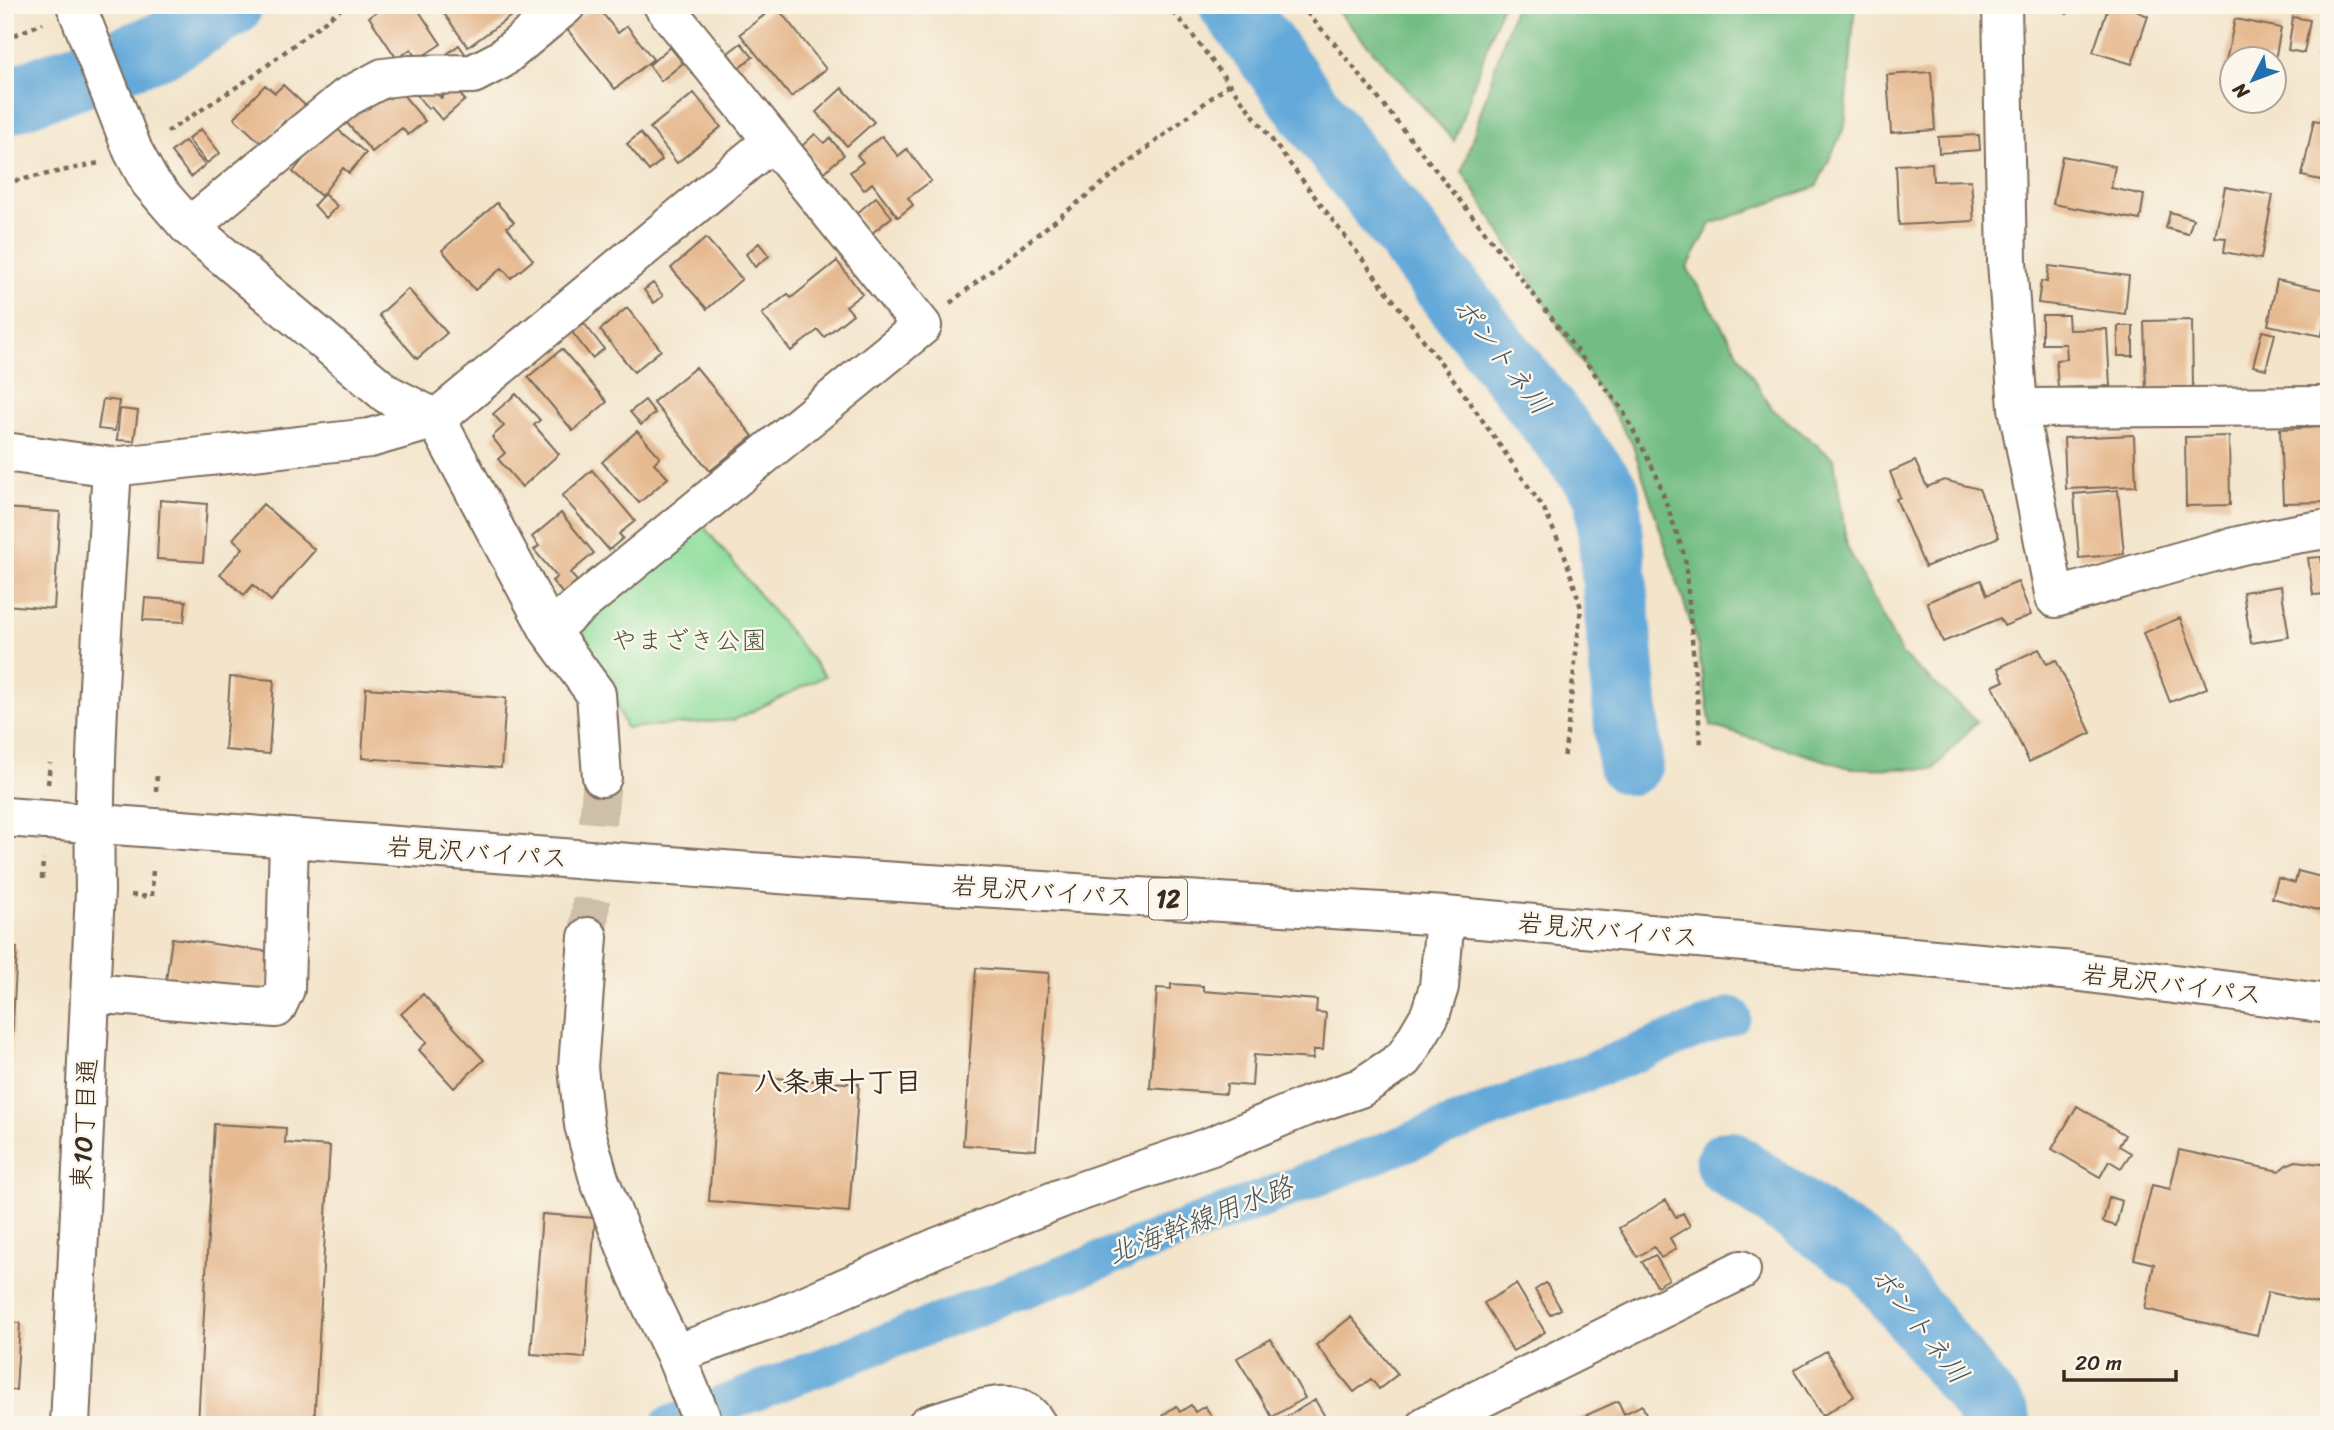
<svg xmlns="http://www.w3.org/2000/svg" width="2334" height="1430" font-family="Sriracha,'Klee One',sans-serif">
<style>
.green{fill:#8fde9d;stroke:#65845e;stroke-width:2}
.forest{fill:#73bd84;stroke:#577451;stroke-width:2}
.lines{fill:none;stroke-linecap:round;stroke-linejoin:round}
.canal{stroke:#64a9d9;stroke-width:38}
.river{stroke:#64a9d9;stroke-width:66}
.building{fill:#e6ba91}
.minor-tunnel{stroke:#cebfa8;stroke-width:38;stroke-dasharray:38 19;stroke-linecap:butt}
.minor-casing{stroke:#7b6b5a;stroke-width:42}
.highway-casing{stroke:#7b6b5a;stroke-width:42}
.path{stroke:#7b6b5a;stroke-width:4.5;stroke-dasharray:5 5;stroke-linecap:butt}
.minor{stroke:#fff;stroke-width:38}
.highway{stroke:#fff;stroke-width:38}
.labels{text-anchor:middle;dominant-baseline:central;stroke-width:5;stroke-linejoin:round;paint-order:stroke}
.shield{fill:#fbf7ec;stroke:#75685c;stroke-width:2}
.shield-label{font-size:24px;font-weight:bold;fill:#3b2a1e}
.park-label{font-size:26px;fill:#50573e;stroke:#fbf7ec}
.street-label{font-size:26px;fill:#3b2a1e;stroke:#fbf7ec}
.water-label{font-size:28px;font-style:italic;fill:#49565f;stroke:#fbf7ec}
.neighbourhood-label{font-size:28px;font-weight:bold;fill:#3b2a1e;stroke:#fbf7ec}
</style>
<rect width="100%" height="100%" fill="#fbf7ec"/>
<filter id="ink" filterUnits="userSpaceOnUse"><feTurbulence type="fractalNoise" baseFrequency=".0143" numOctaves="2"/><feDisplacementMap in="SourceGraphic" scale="14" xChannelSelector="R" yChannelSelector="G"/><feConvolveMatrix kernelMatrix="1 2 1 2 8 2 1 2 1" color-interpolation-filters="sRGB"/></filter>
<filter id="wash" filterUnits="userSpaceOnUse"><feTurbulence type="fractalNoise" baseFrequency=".00686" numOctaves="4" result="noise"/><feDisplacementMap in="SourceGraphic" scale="28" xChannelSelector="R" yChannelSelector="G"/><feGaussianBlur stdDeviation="1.57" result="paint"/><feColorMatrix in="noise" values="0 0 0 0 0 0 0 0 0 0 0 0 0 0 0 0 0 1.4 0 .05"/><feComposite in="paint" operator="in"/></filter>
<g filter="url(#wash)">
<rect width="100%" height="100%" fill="#f3e4ca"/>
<path class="green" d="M701 523 825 676 734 720 626 728 609 687 566 632Z"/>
<path class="forest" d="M1332 5H1502L1454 141Z
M1515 5H1855L1845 126 1816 187 1711 224 1687 268 1771 408 1834 459 1847 547 1902 655 1977 721 1934 769 1850 768 1711 726 1697 643 1632 443 1462 171Z"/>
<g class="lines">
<path class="canal" d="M669 1425 1308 1181 1732 1016"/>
<path class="river" d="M1232 5 1347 159 1607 492 1630 762
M5 102 160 46 230 5
M1728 1163 1873 1262 1997 1418 1999 1425"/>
</g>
<g id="blocks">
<path class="building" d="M386 5H415L441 44 418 59 411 49 397 59 369 17Z
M438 5H503L511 16 468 47Z
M596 5 618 33 627 26 653 59 615 89 566 28Z
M2058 5H2076L2067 14Z
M2109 5H2140L2138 12 2148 16 2132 64 2093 52Z
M776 6 826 69 791 97 740 34Z
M2293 17 2310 20 2304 53 2288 50Z
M2235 19 2281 28 2275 60H2232V82L2222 80Z
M2325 29H2329V57L2320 55Z
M741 43 753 57 739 68 728 53Z
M459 45 466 55 455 64 447 54Z
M670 47 683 63 661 81 649 65Z
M1931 72 1935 130 1891 133 1887 75Z
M429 84 441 98 453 87 465 100 442 120 431 107 428 109 417 95Z
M265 85 275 93 283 85 307 107 290 126 285 121 263 145 234 118Z
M842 88 874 122 847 146 816 112Z
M384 90 390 98 399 90 425 121 408 135 402 128 372 152 346 122Z
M694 93 721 127 677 163 650 128Z
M2314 120 2329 123V182L2302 176Z
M331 124 366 153 349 173 343 168 321 196 293 172Z
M201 129 220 153 207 163 188 139Z
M640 133 662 160 649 171 627 144Z
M815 134 824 143 830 138 844 155 824 172 802 146Z
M1979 135 1980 150 1939 153 1938 137Z
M882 136 898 156 907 149 931 181 908 198 913 205 898 217 872 183 864 190 850 172 863 162 857 155Z
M185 141 205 165 191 177 171 152Z
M2062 156 2115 166 2111 188 2144 195 2140 220 2053 204Z
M1932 163 1933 181 1971 180 1974 221 1899 225 1896 165Z
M2225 187 2273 195 2261 259 2224 252 2226 238 2215 237Z
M324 194 337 206 326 218 314 205Z
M876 197 892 217 872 233 856 214Z
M497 203 514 222 507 227 533 260 511 278 502 268 475 290 442 250Z
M2170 212 2193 219 2188 234 2166 228Z
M706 238 742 279 707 309 671 268Z
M759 243 769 256 755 267 746 254Z
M837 261 862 294 846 306 853 314 824 337 818 330 791 351 762 314 788 294 791 298Z
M2049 266 2129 276 2125 314 2038 303 2041 281 2047 282Z
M2277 280 2329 291 2322 336 2268 325Z
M653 283 663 296 654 303 644 290Z
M408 289 447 333 417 359 379 315Z
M627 308 661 350 634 372 600 330Z
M2042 315H2068L2069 330 2107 329 2110 386 2058 388 2056 360 2067 359 2066 344H2042Z
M2192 320 2193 389 2146 390 2144 321Z
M584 323 604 349 592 358 572 332Z
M2118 326H2133V356H2118Z
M2262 331 2275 334 2266 369 2253 366Z
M562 349 607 402 573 431 528 377Z
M696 367 753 436 710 471 653 402Z
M516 394 540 420 534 425 559 454 522 487 498 459 505 453 492 437 504 426 493 414Z
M103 399 119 401 115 431 98 429Z
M645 400 655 413 641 425 630 412Z
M120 409 138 411 134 441 117 440Z
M2326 427 2328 502 2283 503 2280 429Z
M637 431 660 457 654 463 668 478 639 503 602 462Z
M2134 435 2136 486 2066 489 2064 438Z
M2229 436 2230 505 2186 506 2185 437Z
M1915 461 1927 487 1944 480 1979 489 1999 537 1925 567 1896 499 1900 497 1890 472Z
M592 470 635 521 619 534 623 538 609 550 562 496Z
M2118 490 2124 554 2079 558 2074 494Z
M160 500 207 504 203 562 157 559Z
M263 504 315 550 271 601 253 585 244 595 220 574 243 548 233 539Z
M5 508 60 512 54 609 5 605Z
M561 513 594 553 570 573 577 581 563 594 552 581 557 577 534 550 539 546 532 537Z
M2321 557 2326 594 2313 595 2308 558Z
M1981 580 1987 595 2018 582 2031 615 2004 626 2000 618 1943 642 1927 602Z
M2281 586 2289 637 2251 643 2243 592Z
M145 598 186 601 184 622 143 620Z
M2180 618 2207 688 2170 702 2143 633Z
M2039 649 2047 664 2056 660 2091 733 2029 762 1993 686 2004 681 1998 668Z
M230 677 274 680 269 754 225 750Z
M366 688 506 698 501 768 362 758Z
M2298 871 2329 879V913L2272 898 2278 878 2295 883Z
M172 938 271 952 265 995 166 981Z
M5 947 17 948 10 1079H5Z
M976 968 1049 973 1036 1150 963 1145Z
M1171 984 1203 986V991L1317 1000 1316 1012 1326 1013 1323 1050H1314L1313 1059 1254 1055 1252 1086 1227 1084 1226 1094 1150 1088 1157 988 1171 989Z
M423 994 484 1060 454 1088 419 1050 427 1042 401 1014Z
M718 1074 859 1084 849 1212 709 1201Z
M2077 1106 2125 1135 2119 1146 2131 1153 2121 1168 2109 1161 2100 1177 2052 1149Z
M214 1124 286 1128 285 1143 330 1146 314 1425H198Z
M2179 1150 2279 1171 2286 1165 2296 1161 2329 1165V1306L2268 1292 2257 1335 2145 1309 2154 1264 2134 1259 2152 1185 2170 1189Z
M2109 1197 2122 1201 2116 1226 2103 1222Z
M1666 1200 1676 1217 1683 1213 1690 1226 1670 1238 1676 1249 1661 1258 1654 1247 1637 1257 1619 1228Z
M542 1214 595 1218 585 1358 531 1354Z
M1655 1255 1669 1279 1657 1286 1642 1262Z
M1546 1283 1561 1309 1550 1315 1535 1290Z
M1516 1284 1545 1332 1513 1351 1484 1303Z
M1351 1317 1398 1374 1379 1389 1371 1379 1354 1392 1316 1345Z
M5 1322 20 1323 16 1390 5 1389Z
M1271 1339 1305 1398 1272 1417 1237 1358Z
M1826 1351 1854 1396 1822 1416 1794 1370Z
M1315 1400 1330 1425H1272Z
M1618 1401 1624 1414 1642 1405 1651 1425H1572L1571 1422Z
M1191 1405 1195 1412 1205 1406 1217 1425H1169L1163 1415 1176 1406 1180 1412Z"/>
</g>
</g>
<g filter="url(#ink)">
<use href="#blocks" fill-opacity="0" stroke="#7b6b5a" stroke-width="2"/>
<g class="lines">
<path class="minor-tunnel" d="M588 937 602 777"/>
<defs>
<path id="minor" d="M76 5 133 151 150 182 189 227 347 97 383 78 410 75 473 74 500 60 566 5
M2002 5 2007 262 2018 408
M2329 406 2018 408 2055 598C2146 572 2235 541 2329 529
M5 452 112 467 370 438 436 419 387 394 189 227
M549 630 436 419 771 142
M602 777 596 694 549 630 922 326 663 5
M588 937 578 1067 584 1125 599 1179 637 1275 675 1354 704 1425
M90 993 276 1008 285 989 289 838
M675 1354 776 1318 938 1247 1067 1196 1212 1146 1307 1106 1360 1088 1404 1059 1430 1015 1439 987 1445 916
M70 1425 95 891C92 750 104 608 112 467
M927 1425C947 1419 991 1403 1010 1406 1022 1407 1031 1415 1037 1425
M1427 1425 1741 1270"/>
<path id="highway" d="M5 817 834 878 1445 916 2073 971 2329 1004"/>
</defs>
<use href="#minor" class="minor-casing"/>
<use href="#highway" class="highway-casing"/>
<path class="path" d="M1166 5 1184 24 1460 388 1544 509 1565 556 1581 608 1564 761
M1300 5 1334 43 1478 223 1622 409 1656 474 1685 557 1701 744
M5 39 43 23
M167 132 252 77 346 5
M5 183 99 163
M950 303 1229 84
M48 784 50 763
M156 791 157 772
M42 879 43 859
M131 895 151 897
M152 896 153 866"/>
<use href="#minor" class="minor"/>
<use href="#highway" class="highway"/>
</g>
</g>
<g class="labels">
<rect class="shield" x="1149" y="878.5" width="38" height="41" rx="5"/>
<g class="shield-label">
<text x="1168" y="899">12</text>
</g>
<g class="park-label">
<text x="689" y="640">やまざき公園</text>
</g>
<g class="street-label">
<text transform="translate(477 852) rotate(4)">岩見沢バイパス</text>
<text transform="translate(1042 891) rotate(4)">岩見沢バイパス</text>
<text transform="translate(1608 930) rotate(5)">岩見沢バイパス</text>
<text transform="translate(2172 984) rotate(7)">岩見沢バイパス</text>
<text transform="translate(84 1124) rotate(-87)">東10丁目通</text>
</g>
<g class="water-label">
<text transform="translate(1502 356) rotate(52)">ポントネ川</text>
<text transform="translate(1200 1220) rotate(-21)">北海幹線用水路</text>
<text transform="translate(1920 1325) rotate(52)">ポントネ川</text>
</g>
<g class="neighbourhood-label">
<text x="838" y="1081">八条東十丁目</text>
</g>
</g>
<rect width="2334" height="1430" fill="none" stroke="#fbf7ec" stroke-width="28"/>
<g transform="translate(2253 80) rotate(228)"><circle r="33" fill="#fbf7ec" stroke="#aea59a" stroke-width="2"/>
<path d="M0-5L12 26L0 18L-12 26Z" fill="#1f6fb2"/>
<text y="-10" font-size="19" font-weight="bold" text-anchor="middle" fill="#3b2a1e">N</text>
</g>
<path d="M2064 1370v10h112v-10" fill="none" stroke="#3b2a1e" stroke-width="3.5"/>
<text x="2075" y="1370" font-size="21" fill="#3b2a1e" stroke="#fbf7ec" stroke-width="5" paint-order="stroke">20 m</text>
</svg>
